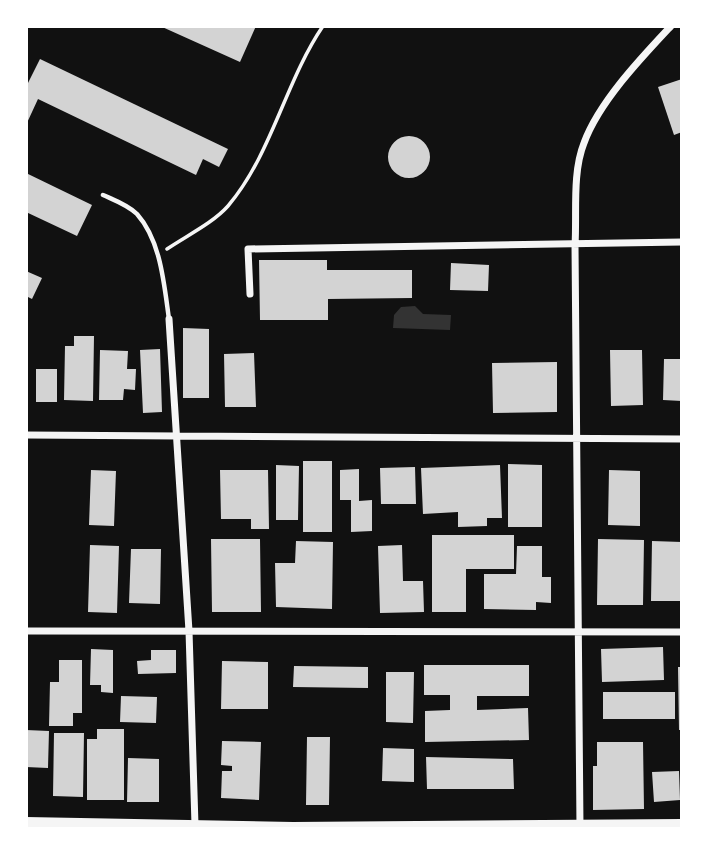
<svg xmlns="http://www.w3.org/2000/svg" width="708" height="855" font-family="'Noto Sans',sans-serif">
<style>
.water{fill:#333}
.building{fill:#d3d3d3}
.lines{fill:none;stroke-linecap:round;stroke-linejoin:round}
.path{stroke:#f5f5f5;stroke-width:3.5}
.service{stroke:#f5f5f5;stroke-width:4.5}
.minor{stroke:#f5f5f5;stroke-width:7}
.tertiary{stroke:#f5f5f5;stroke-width:10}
</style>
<rect width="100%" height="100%" fill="#111"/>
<path class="water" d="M415 306 423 314 451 315 450 330 393 328 394 315 401 307Z"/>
<path class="building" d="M160 26H256L240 62Z
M40 59 228 149 219 167 203 159 196 175 38 99 26 125V87Z
M682 79V132L674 135 658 87Z
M388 157a21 21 0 1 1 42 0a21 21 0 1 1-42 0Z
M26 173 92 205 77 236 26 212Z
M259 260H327V270H412V298L328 299V320H260Z
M451 263 489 265 488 291 450 290Z
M26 271 42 278 32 299 26 296Z
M183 328 209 329V398H183Z
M74 336H94L93 401 64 400 65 346H74Z
M160 349 162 412 143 413 140 350Z
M100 350 128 351 127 369H136L135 390 124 389 123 400H99Z
M610 350H642L643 405 611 406Z
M254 353 256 407H225L224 354Z
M664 359H682V401L663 400Z
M557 362V412L493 413 492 363Z
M36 369H57V402H36Z
M303 461H332V532H303Z
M508 464 542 465V527H508Z
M276 465 299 466 298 520H276Z
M500 465 502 518H487V526L458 527V512L423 514 421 468Z
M415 467 416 504H381L380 468Z
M359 469V501L372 500V531L351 532V500H340V470Z
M91 470 116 471 114 526 89 525Z
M220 470H268L269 529H251V519H221Z
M609 470 640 471V526L608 525Z
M432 535H514V569H466V612H432Z
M211 539H260L261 612H212Z
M598 539 644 540 643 605H597Z
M296 541 333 542 332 609 276 607 275 563H295Z
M652 541 682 542 681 601H651Z
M90 545 119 546 117 613 88 612Z
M402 545 403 581H423L424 612 380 613 378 546Z
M517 546H542V577H551V603L536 602V610L484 609V574H516Z
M131 549H161L160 604 129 603Z
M663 647 664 680 602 682 601 649Z
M91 649 113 650V693L101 692V685H90Z
M151 650H176V673L138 674 137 661 151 660Z
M59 660H82V713H73V726H49L50 682H59Z
M222 661 268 662V709H221Z
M424 665H529V696H477V710L528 708 529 740 425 742V711L450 710V695H424Z
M294 666 368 667V688L293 687Z
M678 667H682V730H679Z
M386 672H414L413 723 386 722Z
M603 692H675V719H603Z
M121 696 157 697 156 723 120 722Z
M97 729H124V800H87V739H97Z
M26 730 49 731 48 768 26 767Z
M54 733H84L83 797 53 796Z
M307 737H330L329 805H306Z
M222 741 261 742 259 800 221 798 222 771H232V766L221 765Z
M597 742H643L644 809 593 810V766H597Z
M383 748 414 749V782L382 781Z
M426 757 513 759 514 789H427Z
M128 758 159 759V802H127Z
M679 771 680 800 654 802 652 772Z"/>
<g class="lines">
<path class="path" d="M167 249C186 236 213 223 228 206 272 154 285 82 323 26"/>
<path class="service" d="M103 195C114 200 128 205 137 214 161 241 164 284 169 319"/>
<path class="minor" d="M250 294 248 249 682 242
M169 319 189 631 195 825
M26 435 682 439
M26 631 682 632
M580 828 575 245C577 214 572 173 584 143 599 102 641 58 671 26"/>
<path class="tertiary" d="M26 822 293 827 682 824"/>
</g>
<rect width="708" height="855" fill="none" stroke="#ffffff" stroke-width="56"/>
</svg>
